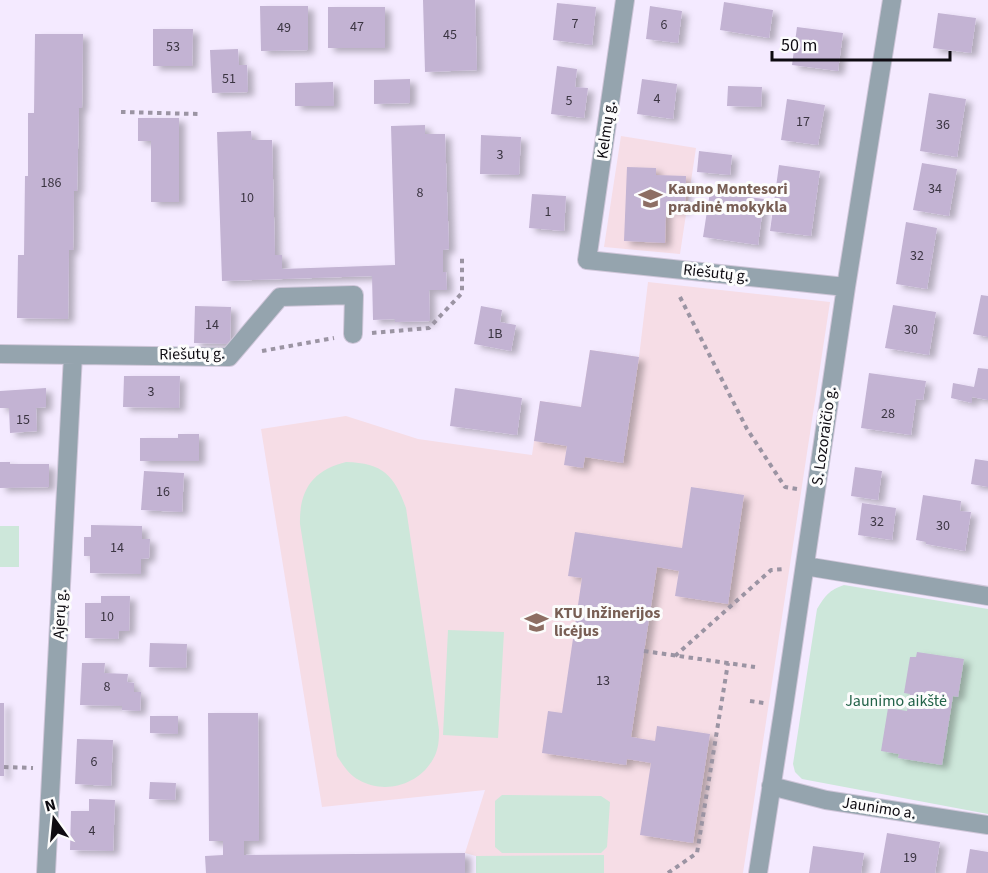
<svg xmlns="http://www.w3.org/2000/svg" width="988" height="873" font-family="'Source Sans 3',sans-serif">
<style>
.education{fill:#f6dde6}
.green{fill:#cde7da}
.building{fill:#c3b3d3;filter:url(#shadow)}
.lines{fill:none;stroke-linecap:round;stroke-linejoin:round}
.minor-casing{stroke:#cfc6d9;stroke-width:20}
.path{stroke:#9b94a3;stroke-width:4;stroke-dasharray:4.5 4.5;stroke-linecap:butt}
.minor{stroke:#95a4ae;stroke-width:18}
.labels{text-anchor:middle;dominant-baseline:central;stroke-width:6;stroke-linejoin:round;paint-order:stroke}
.number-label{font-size:14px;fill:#3b3542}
.street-label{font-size:16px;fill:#0e0b11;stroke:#fcfcfc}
.education-label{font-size:16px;font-weight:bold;fill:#785e54;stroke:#fcfcfc;text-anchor:start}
.park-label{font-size:16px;fill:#226248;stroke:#fcfcfc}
</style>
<defs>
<filter id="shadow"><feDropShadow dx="6" dy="4" stdDeviation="3" flood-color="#0004"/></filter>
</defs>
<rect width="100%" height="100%" fill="#f4eaff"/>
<path class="education" d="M621 136 696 148 680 254 604 247Z
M648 282 830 302 743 873H476V856L465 853 485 790 322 807 261 429 346 416 418 439 532 455 540 401 581 407 590 350 639 357Z"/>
<path class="green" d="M346 462C383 463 394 475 406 508L439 730C439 737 439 745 436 753 424 783 387 796 359 780 349 775 343 765 337 756L300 524C299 490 313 470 346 462Z
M0 526H19V567H0Z
M844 585 988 609V814L802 779 795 772 793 764 817 609C825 596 829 590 844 585Z
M448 630 504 632 498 738 443 735Z
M502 795 601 796 610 802 607 847 601 853H502L495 847V801Z
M604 855V873H476V856Z"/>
<path class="building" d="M423 0H475L477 70 425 72Z
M724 2 773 10 769 38 720 30Z
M557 3 596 7 592 45 553 40Z
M260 6H308V50L261 51Z
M650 6 682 11 678 43 646 39Z
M328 7H385V48H328Z
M938 13 976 18 971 53 933 48Z
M797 27 843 33 838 71 792 65Z
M153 29H193L192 66H153Z
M35 34H83L82 108H79L77 191H74L73 250H69L68 319 17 318 18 255H24L25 176H28V113H34Z
M238 49 239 65H247L248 92 212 93 210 50Z
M557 66 577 69 575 87 588 88 584 118 551 114Z
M410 79V103L374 104V80Z
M642 79 677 84 673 119 637 114Z
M333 82 334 106H295V83Z
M728 86 762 87 761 107 727 106Z
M929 93 966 99 957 157 920 151Z
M787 99 825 105 818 145 781 140Z
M138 118H179V202H151V141H138Z
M425 125V134H445L449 249 443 250V272H446L447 290H429L430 321 395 322V319L373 320 372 276 222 281 217 132 251 131 252 140H272L275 255H282V269L395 265 391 126Z
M481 135 521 137 519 175 480 174Z
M699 151 732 155 730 175 697 172Z
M922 163 957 169 949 216 913 210Z
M779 165 820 171 811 236 770 231Z
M627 167 656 168V175L686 176 685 210 666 209 665 243 624 241Z
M710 192 764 199 758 245 703 237Z
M532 194 566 196 564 231 529 228Z
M906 222 937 228 927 289 896 284Z
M981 295 988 296V337L973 334Z
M893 305 936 312 929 355 885 348Z
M195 306 231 307 230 344 194 343Z
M481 306 502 310 500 322 516 325 511 351 474 344Z
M590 350 639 357 623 463 585 457 583 468 564 465 567 446 534 441 540 401 581 407Z
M978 368 988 369V400L972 397V403L951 398 953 383 974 387Z
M869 373 926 381 923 400 916 399 911 435 861 428Z
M124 376H180L179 408 123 407Z
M46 388V407L36 408 37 431 10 433 9 408H0V391Z
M455 388 522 398 517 435 450 426Z
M178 434H199V461H140V438H178Z
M975 459 988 461V487L971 484Z
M0 462H10V464H49V487L0 488Z
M855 467 882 471 878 500 851 496Z
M144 471 184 473 182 512 141 510Z
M691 487 744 495 728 604 675 596 679 571 657 567 631 737 655 741 657 726 710 734 693 843 640 835 651 763 627 759 626 765 542 753 548 711 562 713 582 578 568 576 575 532 682 548Z
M923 495 961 501 960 511 971 512 965 551 926 544V542L916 540Z
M862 503 896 508 892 540 858 535Z
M91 525 142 526V539H150L149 558 141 559V574L90 573V556H84V537H91Z
M101 596H130L129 631H119L118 639 85 638V603H101Z
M150 643 187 644 186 668 149 667Z
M917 652 964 659 958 697 953 696 942 765 898 758 899 754 881 751 888 708 907 711 910 694 904 693 910 657H916Z
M82 663H105L104 673 128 674 127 682 134 683V692H141L140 711 122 710V706L80 705Z
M0 703H4V776H0Z
M208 713H258L259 841H244V855L465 853V873H206L205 856 223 855V841H209Z
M150 716H178V734L150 733Z
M77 739 113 740 111 786 75 784Z
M150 782 176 783 175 800 149 799Z
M89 799 115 800 113 851 70 850 71 811H89Z
M887 833 940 842 935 873H880Z
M813 846 864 853 861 873H809Z
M970 849 988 852V873H966Z"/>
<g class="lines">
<defs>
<path id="minor" d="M625 0 587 260 846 287
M0 354 229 357 280 297 354 295 353 334
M805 566 988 596
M771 786 826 800 988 825
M46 873 73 355
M758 873 784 706 846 287 892 0"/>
</defs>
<use href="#minor" class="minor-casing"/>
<path class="path" d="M121 112 198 114
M680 297 747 429 785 487 797 489
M372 333 429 328 462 293V257
M262 351 334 338
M644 651 755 667
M675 656 771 570 786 569
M750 701 764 703
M4 767 33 768
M668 873 697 853 728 663"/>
<use href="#minor" class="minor"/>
</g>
<defs>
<symbol id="school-bare" viewBox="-9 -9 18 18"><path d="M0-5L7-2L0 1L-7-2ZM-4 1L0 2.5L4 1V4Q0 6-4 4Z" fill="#8d6e63" stroke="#fcfcfc" stroke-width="2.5" paint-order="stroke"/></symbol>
</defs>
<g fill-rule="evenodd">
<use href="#school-bare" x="634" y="182" width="33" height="33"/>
<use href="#school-bare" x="520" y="606" width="33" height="33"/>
</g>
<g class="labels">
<g class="number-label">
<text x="575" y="24">7</text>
<text x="664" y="25">6</text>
<text x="357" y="27">47</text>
<text x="284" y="28">49</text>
<text x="450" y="35">45</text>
<text x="173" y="47">53</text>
<text x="229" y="79">51</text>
<text x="657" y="99">4</text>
<text x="569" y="101">5</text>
<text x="803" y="122">17</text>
<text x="943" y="125">36</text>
<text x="500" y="155">3</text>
<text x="51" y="183">186</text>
<text x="935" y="189">34</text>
<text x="420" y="193">8</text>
<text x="247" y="198">10</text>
<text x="548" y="212">1</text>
<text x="917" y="256">32</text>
<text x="212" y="325">14</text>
<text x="911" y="330">30</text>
<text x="495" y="334">1B</text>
<text x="151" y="392">3</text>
<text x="888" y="414">28</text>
<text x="23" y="420">15</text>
<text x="163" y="492">16</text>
<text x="877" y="522">32</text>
<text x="943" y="526">30</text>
<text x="117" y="548">14</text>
<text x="107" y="617">10</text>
<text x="603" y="681">13</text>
<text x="107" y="687">8</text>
<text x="94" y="762">6</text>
<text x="92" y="831">4</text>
<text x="910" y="858">19</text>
</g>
<g class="street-label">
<text transform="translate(606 130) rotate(-82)">Kelmų g.</text>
<text transform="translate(716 273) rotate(6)">Riešutų g.</text>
<text transform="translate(192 354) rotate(-1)">Riešutų g.</text>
<text transform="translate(824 436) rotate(-82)">S. Lozoraičio g.</text>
<text transform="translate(60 614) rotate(-87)">Ajerų g.</text>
<text transform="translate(879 808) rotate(9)">Jaunimo a.</text>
</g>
<g class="education-label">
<text x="668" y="189">Kauno Montesori<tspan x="668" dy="18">pradinė mokykla</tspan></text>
<text x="554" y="613">KTU Inžinerijos<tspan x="554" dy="18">licėjus</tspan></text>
</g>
<g class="park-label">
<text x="896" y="701">Jaunimo aikštė</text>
</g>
</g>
<g transform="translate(54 819) rotate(345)" stroke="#fcfcfc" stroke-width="4.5" paint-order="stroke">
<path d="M0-4.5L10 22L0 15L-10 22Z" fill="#0e0b11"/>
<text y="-9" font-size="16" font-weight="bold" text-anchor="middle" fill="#0e0b11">N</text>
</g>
<path d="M772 51v9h178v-9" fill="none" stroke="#0e0b11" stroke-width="3"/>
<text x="781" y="51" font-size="18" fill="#0e0b11" stroke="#fcfcfc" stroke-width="4.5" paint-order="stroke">50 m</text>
</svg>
